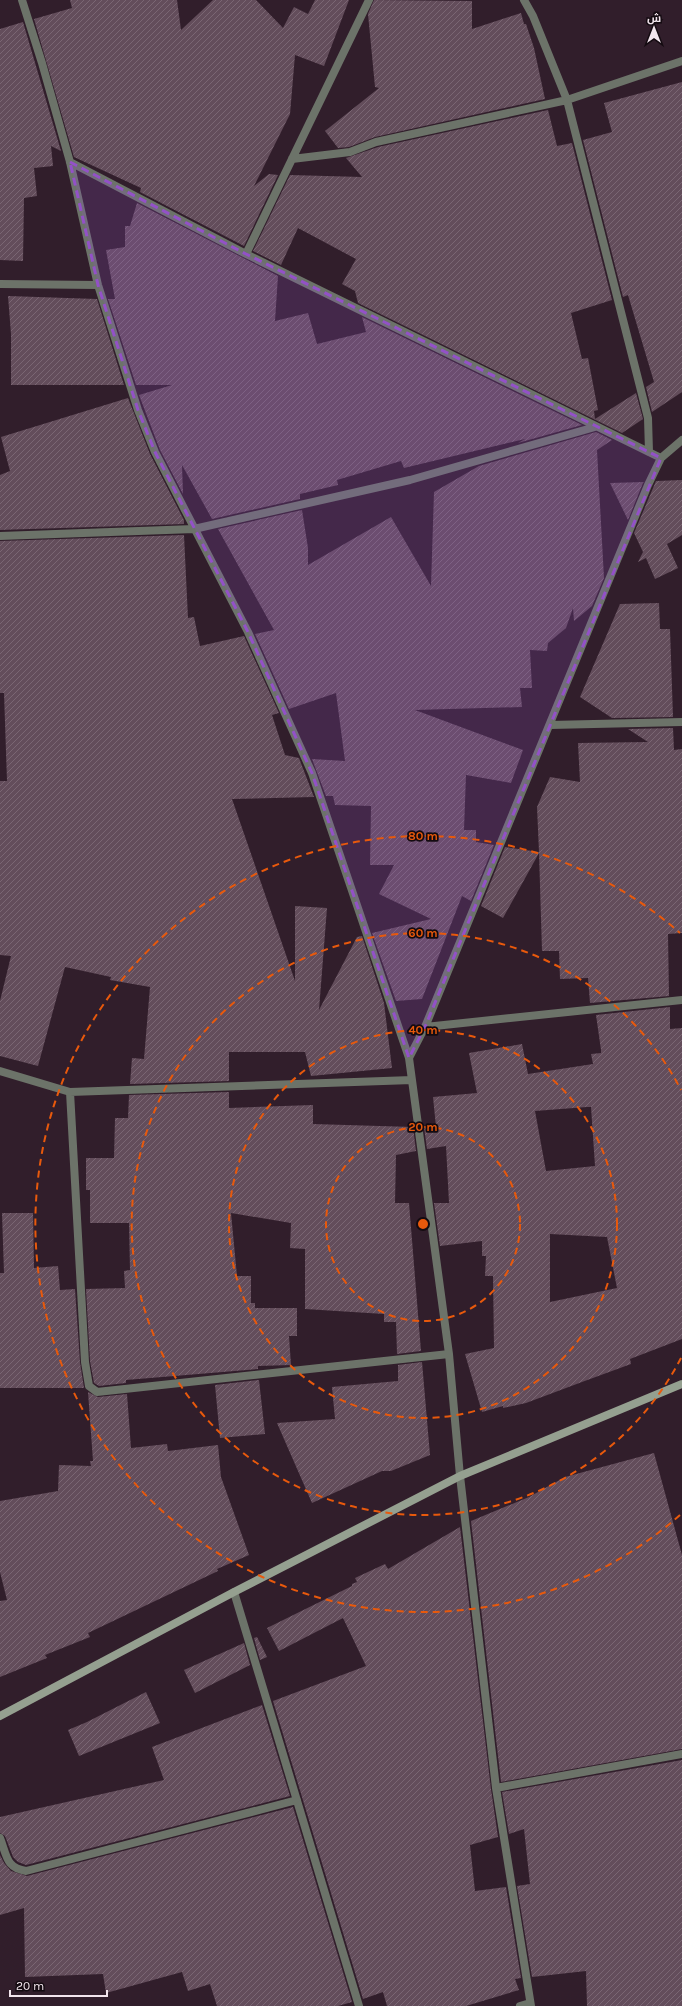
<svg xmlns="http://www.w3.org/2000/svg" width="682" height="2006" font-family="Karla,Cairo,sans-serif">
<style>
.building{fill:url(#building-hatch);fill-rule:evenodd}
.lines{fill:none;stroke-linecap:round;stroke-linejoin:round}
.street{stroke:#6c7369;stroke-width:8}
.secondary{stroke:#95a090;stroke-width:8}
.marked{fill:#9351c8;fill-opacity:0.2;stroke:#9351c8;stroke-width:3;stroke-dasharray:8 5;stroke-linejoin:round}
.ring{fill:none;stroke:#e8590c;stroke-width:2;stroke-dasharray:7 5}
.centre{fill:#e8590c;stroke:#140b11;stroke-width:2}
.ring-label{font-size:12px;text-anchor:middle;font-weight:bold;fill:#e8590c;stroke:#140b11;stroke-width:3.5;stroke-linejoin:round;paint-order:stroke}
</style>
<defs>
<pattern id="building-hatch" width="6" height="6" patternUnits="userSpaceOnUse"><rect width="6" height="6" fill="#634d5b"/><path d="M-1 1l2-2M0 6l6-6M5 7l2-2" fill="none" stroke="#7a6673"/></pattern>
</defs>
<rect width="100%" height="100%" fill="#311e2b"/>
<path class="building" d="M70 0H177L181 30 213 0H256L283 28 294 7 308 14 315 0H349L324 66 295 55 290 114 254 186 269 174 278 175 244 246 140 192 141 188 74 157 34 19 72 8Z
M374 0 472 1V29L521 13 524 24H526L534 48 545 99 375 137 349 147 338 148 325 131 379 88 375 87 368 14Z
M23 22 61 151 51 146 53 166 34 168 37 196 24 198 23 261 0 260V29Z
M682 82V392L652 412 646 387 654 382 628 295 623 297 583 140 612 132 604 103Z
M548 110 557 146 572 143 612 300 571 313 582 359 588 358 598 410 594 411 595 419 636 393 643 419 622 433 358 303 355 291 342 284 356 259 298 228 281 265 253 251 290 175 362 177 346 158 378 147Z
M137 203 278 276 275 321 308 313 317 344 366 332 362 317 582 425 518 443 525 439 404 468 401 461 337 480 338 485 300 494V499L212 519 182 465 183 494 160 450 139 395 172 385H136L108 299H115L106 250 125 247V226H130Z
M8 296 97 299 124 385H11V334Z
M128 398 150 454 184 520V524L0 530V475L10 471 1 437Z
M596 432 612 440 597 450 604 578 592 606 574 621 573 608 566 628 548 643 547 651 530 650 532 688H520L522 707 415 710 523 750 511 783 466 775 464 830H476V842L494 845 471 901 462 896 422 999 396 1001 372 933 431 919 379 894 394 865H370L371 806 335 805 333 796H326L312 759 345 761 336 693 289 709 255 634 274 630 218 529 302 510 308 548V565L391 517 431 586 434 492 479 466Z
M682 480V535L667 544 678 568 655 579 646 558 638 562 643 552 634 533 656 481Z
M644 482 643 483 628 520 610 483Z
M184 535 188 618 194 617 200 646 244 636 279 713 272 715 285 755 299 758 314 797 232 799 295 981V906L327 908 319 1010 357 937 362 936 384 1003 392 1068 311 1076 305 1052H229V1081L130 1084 132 1058 144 1059 150 987 110 980 111 977 65 967 38 1066 0 1056V1001L11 956 0 955V781H7L4 693H0V541Z
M659 603 660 629H670L673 717 612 718 580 697 620 604Z
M673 728 674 750 682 749V933L668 934 669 996 590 1003 588 978 560 979 559 951H542L539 853 503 918 481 906 505 847 539 852 537 807 550 777 580 782 578 743 648 742 628 729Z
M670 1007V1029L682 1028V1339L630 1359 631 1364 582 1382 526 1403 503 1408V1406L482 1412 465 1354 494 1348 493 1276H485L486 1256H482V1241L440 1246 434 1203H449L446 1146 427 1149 424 1127H436L433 1097 477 1093 469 1053 522 1044 528 1074 593 1064 591 1054 601 1053V1050L596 1015ZM587 1107H591L595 1166 546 1171 535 1111ZM550 1234 607 1237 617 1288 550 1302Z
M229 1092V1108L313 1105V1124L413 1127 416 1151 396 1155 395 1203H409L421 1351 397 1354 396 1322H384V1314L305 1309V1249L290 1248 291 1223 231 1213 237 1276H251V1303H255V1308H297V1336H289L291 1365 258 1366V1369L126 1380V1383L99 1386 94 1383 90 1361 86 1289 125 1288 124 1271 130 1270 129 1223H90V1190H86V1158H114L115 1118H128L129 1095Z
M2 1213H33L34 1268 58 1266 60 1290 75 1289 80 1362 84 1388H0V1273H4Z
M422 1362 430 1455 391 1471H382L312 1503 277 1423 335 1419 332 1387 398 1381V1365Z
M259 1380 265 1434 220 1438 215 1385Z
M88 1392 98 1397 127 1394 131 1448 167 1444 168 1451 218 1445 221 1477 249 1555 217 1569 218 1571 88 1633 90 1637 45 1655 47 1658 0 1677V1601L7 1600 0 1572V1501L58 1491 59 1465 91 1466 90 1461H93Z
M654 1453 682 1555V1749L501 1782 471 1521 529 1497 565 1477Z
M460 1527 491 1789 498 1837 470 1845 475 1891 506 1887 521 1978 515 1979 519 1990 466 2006H387L383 1992 363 1999 273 1701 366 1666 343 1618 279 1651 267 1628 352 1586V1584L357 1582 355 1578 385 1564 388 1569Z
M257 1637 267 1657 260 1660 254 1638Z
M244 1643 250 1665 195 1693 184 1670Z
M146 1692 160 1723 79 1756 68 1730 87 1722Z
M262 1705 290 1796 26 1865 18 1862 13 1857 5 1836 0 1833V1817L164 1780 152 1747Z
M682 1760V2006H587L586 1971 532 1977 517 1886 530 1884 524 1829 509 1834 502 1792Z
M293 1807 352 2002 338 2006H217L210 1984 188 1991 182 1972 106 1993 103 1974 25 1977 24 1908 0 1915V1855L4 1863 11 1871 27 1876Z"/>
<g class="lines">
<path class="street" d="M22 0 42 63 70 162 98 285 138 410 155 452 248 632 312 773 409 1058
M524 0 533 16 567 100 648 418 649 452
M292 159 350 152 376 142 567 100 682 61
M70 162 246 254 661 458
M246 254 369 0
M0 284 98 285
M0 536 194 529 410 480 595 427
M550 725 682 722
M425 1027 682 1000
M0 1071 70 1092 412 1080
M70 1092 85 1362 89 1386 97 1392 449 1354
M234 1592 359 2006
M496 1788 682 1754
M0 1838C7 1856 6 1868 26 1871L297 1800
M520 2006 530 2003
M531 2006 496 1788 460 1476 449 1354 409 1058 425 1027 648 485 661 458 682 440"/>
<path class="secondary" d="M0 1716 234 1592 460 1476 682 1384"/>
</g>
<path class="marked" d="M70 162 246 254 661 458 425 1027 409 1058 312 773 248 632 155 452 138 410 98 285Z"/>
<g class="ring">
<circle cx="423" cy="1224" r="97"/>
<circle cx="423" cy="1224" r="194"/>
<path d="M681 1358A291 291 0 1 1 681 1090"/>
<path d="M680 1515A388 388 0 1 1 680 933"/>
</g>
<circle cx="423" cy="1224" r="6" class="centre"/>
<g class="ring-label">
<text x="423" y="840">80 m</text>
<text x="423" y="937">60 m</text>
<text x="423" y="1034">40 m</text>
<text x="423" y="1131">20 m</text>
</g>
<g transform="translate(654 28)" stroke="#140b11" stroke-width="3" paint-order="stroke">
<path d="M0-3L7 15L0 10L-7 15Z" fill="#f2e5ed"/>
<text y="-6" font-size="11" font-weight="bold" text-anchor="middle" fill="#f2e5ed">ش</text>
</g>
<path d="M10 1990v6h97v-6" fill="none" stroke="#f2e5ed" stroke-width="2"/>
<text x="16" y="1990" font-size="12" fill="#f2e5ed" stroke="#140b11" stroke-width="3" paint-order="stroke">20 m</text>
</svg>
